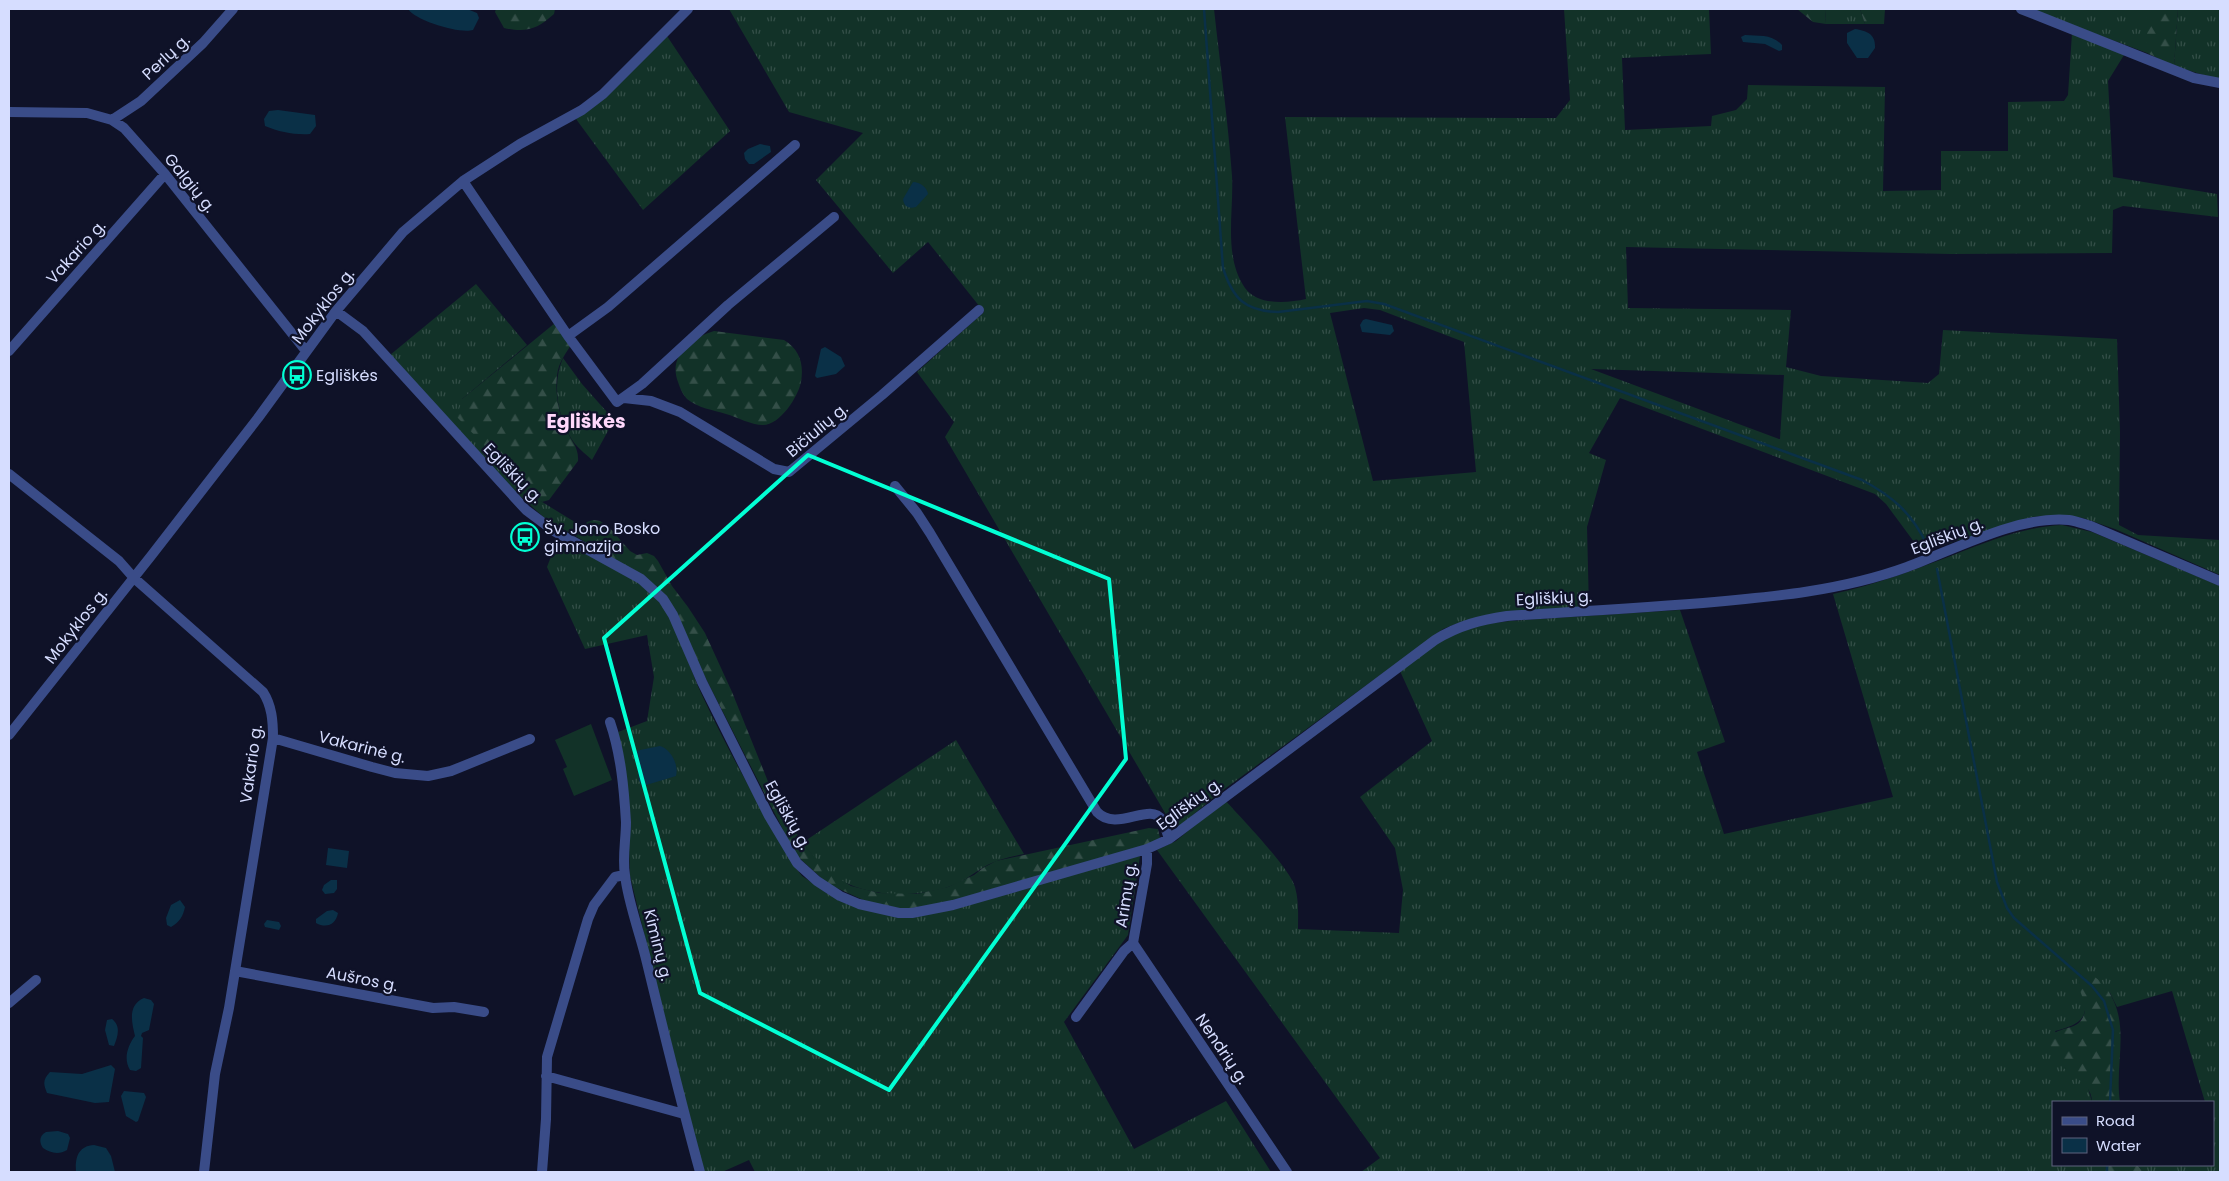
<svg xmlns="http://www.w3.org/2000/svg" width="2229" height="1181" font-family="Poppins,sans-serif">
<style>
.grass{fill:url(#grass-tufts);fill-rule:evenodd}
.forest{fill:url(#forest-firs)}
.garden{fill:#123228}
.water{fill:#0a3047}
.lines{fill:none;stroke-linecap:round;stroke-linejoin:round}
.stream{stroke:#0a3047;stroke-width:2.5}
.minor{stroke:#3a4c88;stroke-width:10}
.marked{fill:none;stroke:#02ffd4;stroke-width:4;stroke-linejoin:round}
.labels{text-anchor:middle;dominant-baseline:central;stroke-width:4.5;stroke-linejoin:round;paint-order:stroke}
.street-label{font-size:16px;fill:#d6ddff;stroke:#0f1228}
.poi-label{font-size:16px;fill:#d6ddff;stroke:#0f1228;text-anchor:start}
.quarter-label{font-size:19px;font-weight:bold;fill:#ffd8fb;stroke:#0f1228}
</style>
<defs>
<pattern id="grass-tufts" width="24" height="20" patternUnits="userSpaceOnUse" patternTransform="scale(1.25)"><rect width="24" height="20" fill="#123228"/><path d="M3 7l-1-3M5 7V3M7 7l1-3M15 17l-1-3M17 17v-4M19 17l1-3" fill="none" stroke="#344f48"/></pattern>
<pattern id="forest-firs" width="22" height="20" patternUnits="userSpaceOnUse" patternTransform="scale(1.25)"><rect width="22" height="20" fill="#123228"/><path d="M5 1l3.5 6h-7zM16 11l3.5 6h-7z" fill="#344f48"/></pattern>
</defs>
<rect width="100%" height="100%" fill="#0f1228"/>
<path class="grass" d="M729 9H1214C1220 64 1228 120 1232 176 1234 212 1223 256 1245 288 1258 306 1288 303 1306 299L1285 117 1556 118 1570 100 1564 9H1709L1711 54 1622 58 1625 130 1711 126 1712 116 1736 110 1747 99 1748 85 1885 87 1883 191 1941 190V151H2008V102L2064 101 2068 95 2072 33 2124 55 2108 81 2113 177 2217 194 2218 217 2123 206 2113 210 2112 253 1951 254 1626 247 1628 308 1791 310 1786 367 1821 376 1928 383 1939 374 1943 330 2117 339 2120 432 2119 525 2138 535 2220 540V575L2115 529 2083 518 2059 515 2032 517 1934 548 1923 554 1886 504 1875 494 1620 398 1589 453 1606 460 1587 527 1589 609C1541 612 1489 609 1443 629L1219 793 1175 830 945 437 954 422 917 372 984 312 928 242 893 273 816 180 863 133 789 112ZM1364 308 1380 310 1464 342 1476 472 1373 481 1330 313ZM1591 369 1784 375 1780 439H1779Z
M1825 9H1860L1865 24H1826Z
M2029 9H2147V53Z
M2178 9H2220V80L2174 66Z
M667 36 730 131 643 210 576 119 597 104Z
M476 284 527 345 462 399 534 497 583 527 577 537 547 520 511 488 390 355Z
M563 358 582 384 614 420 592 460C587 455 580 450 575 444 558 420 551 385 563 358Z
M2062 525 2092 532 2220 586V1172H2143L2137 1165H2213V1102H2205L2172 991 2117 1007 2110 993 2082 991C2092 1019 2078 1025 2055 1031L2088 1088 2092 1102H2053V1165H2092V1172H1361L1380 1158 1157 850 1176 841 1225 800C1241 818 1289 867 1295 887 1299 901 1298 915 1298 929L1399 933 1403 890 1395 848 1360 797 1432 741 1400 671 1442 640 1472 626 1510 621 1680 610 1725 742 1697 752 1724 834 1893 797 1833 594C1876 585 1916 569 1956 554 1992 540 2024 527 2062 525Z
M557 541C591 556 629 571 655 597 674 616 689 667 701 693 728 751 760 807 792 863L802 876 833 897 882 913 1140 856 1128 935 1064 1022 1134 1149 1226 1101 1271 1172H755L749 1160 722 1172H703L630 876 627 789 618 732 647 721 654 677 647 635 585 649 547 567Z
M956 740 1024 854C1010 857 996 860 984 867 971 875 963 882 948 887 910 899 863 897 830 874 820 866 811 852 802 843Z"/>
<path class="forest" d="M496 9H555L554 14C537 29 527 33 504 28L495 12Z
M1797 9H1825L1826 24 1813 22Z
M1860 9H1885L1884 24H1865Z
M2147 9H2178L2174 66 2147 53Z
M555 323 571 345C566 353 560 361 558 370 554 388 558 412 566 429 571 441 579 447 578 461L549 500 542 502 534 497 457 417 462 399Z
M714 331 784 340C800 350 804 364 801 382 798 397 780 425 763 425 751 425 737 417 726 414 713 410 698 408 687 399 683 395 680 388 678 382 668 356 691 338 714 331Z
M593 520 600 521 608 526 630 551 637 555 647 553 654 556 658 561 672 586 688 607 705 633 732 692 769 784 802 843 829 872 851 886 879 893 917 894 948 887 974 875 983 868 996 861 1149 828 1158 829 1160 838 1149 844 944 903 905 909 870 903 828 884 796 855 700 667 650 581 577 537 587 522Z
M2081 972C2093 974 2099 979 2106 988 2132 1022 2114 1064 2120 1102H2092C2092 1077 2056 1073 2051 1050 2045 1023 2073 1034 2082 1019 2090 1005 2080 996 2078 983 2078 980 2080 975 2081 972Z
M2092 1165H2137L2143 1172H2092Z"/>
<path class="garden" d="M591 724 612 780 574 796 563 769 567 767 555 740Z"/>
<path class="water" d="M408 9H467L477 13 479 18 473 30C460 34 416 21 408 9Z
M1855 29C1867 31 1876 34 1875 48L1868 58H1857L1847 43V33Z
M1745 35C1759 36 1772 34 1782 45V50L1779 51 1765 44 1743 42 1741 37Z
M278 110 315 115 316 126 310 134C295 135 279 132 265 126L264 119 269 111Z
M760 144 770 146 771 152 754 164H749L745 159 744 153 748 149Z
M913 182C920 182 927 187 928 194L916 207C909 209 904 207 903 199Z
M1366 319 1392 325 1394 331 1390 335 1362 332 1360 325 1363 320Z
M825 347 841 357 845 366 836 374 817 378 815 376 821 349Z
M660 746C671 749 679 765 676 776L643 786 639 781 635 751Z
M328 848 349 851 347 868 326 865Z
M331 880H337V889L334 893 325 894 322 890 324 885Z
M180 900 185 907C183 916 180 922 171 927L167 925 166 918 171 905Z
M333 910 338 913C336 924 327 929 316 923V919L327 911Z
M267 920 279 922 281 926 279 930 265 927 264 924Z
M144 998 151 1000 154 1004 149 1030 142 1033 141 1036 143 1038 141 1068 136 1071 130 1070C123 1059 128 1045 135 1036 132 1023 127 1005 144 998Z
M112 1019C121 1026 118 1036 114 1046L109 1045 105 1030 107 1020Z
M111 1065 115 1069 109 1102 95 1103 47 1093C43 1084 43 1079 50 1072L82 1074Z
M124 1091 144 1093 146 1097 138 1121 136 1122 126 1116 121 1096Z
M46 1132 58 1131 68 1134 70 1138 67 1150C59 1155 50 1153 43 1148 39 1142 39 1136 46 1132Z
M94 1145 106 1148 111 1156 115 1172H76C75 1158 78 1146 94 1145Z"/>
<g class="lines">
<path class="stream" d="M1204 9 1223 268C1233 299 1245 311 1278 312L1367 301 1384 304 1862 480C1892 496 1912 513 1927 545
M1937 569 1997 882 2007 908 2014 918 2092 986 2104 1001 2113 1030 2110 1102
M2107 1172V1165"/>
<path class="minor" d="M2021 9 2194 78 2220 83
M9 112 87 113 112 120 124 128 165 174 306 351
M112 120 141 101 203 43 233 9
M463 181 568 336 617 402 642 384 728 305 834 217
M336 311 363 331 526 510 554 531 641 579 663 599 673 615 702 682 769 816 797 863 817 881 840 896 859 904 899 913H912L953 905 1147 849 1169 839 1435 640C1459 625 1481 620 1507 616 1573 612 1638 608 1703 603 1772 597 1841 591 1907 567 1954 550 2018 515 2069 520 2076 521 2084 524 2091 526L2220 581
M568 336 608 307 795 145
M9 351 165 174
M624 398 651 401 680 412 774 469 789 472 882 395 979 310
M9 474 119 561 134 578 263 692C272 706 273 721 273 738L229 1008 215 1074 204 1172
M895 486 917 513 930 533 1097 812C1117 833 1150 801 1162 820 1165 825 1167 833 1169 839
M610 722C621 754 624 789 626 822 626 840 622 858 625 875 628 903 641 936 647 963 664 1033 681 1103 700 1172
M9 735 151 556 258 418 336 311 403 232 463 181 520 144 582 110 603 94 688 9
M273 738 372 767 395 773 428 776 451 771 530 739
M1133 943 1287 1172
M235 971 433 1008 454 1007 484 1012
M9 1003 36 980
M1076 1017 1124 951 1133 943 1147 864V849
M546 1076 684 1114
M542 1172 546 1119 547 1057 588 919 594 905 615 877 624 875"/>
</g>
<path class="marked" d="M808 455 1109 579 1126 759 889 1090 700 993 604 638Z"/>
<defs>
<symbol id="bus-ring" viewBox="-11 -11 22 22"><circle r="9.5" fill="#0f1228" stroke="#02ffd4" stroke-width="1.5"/><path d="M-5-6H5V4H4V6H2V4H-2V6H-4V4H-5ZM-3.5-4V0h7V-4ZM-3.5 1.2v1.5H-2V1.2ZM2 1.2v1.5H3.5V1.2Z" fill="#02ffd4"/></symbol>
</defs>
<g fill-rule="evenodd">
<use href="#bus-ring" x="281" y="359" width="32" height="32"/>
<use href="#bus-ring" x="509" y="521" width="32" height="32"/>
</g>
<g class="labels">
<g class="street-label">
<text transform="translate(166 57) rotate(-43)">Perlų g.</text>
<text transform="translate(190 183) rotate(51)">Galgių g.</text>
<text transform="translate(76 252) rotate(-48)">Vakario g.</text>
<text transform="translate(323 306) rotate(-52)">Mokyklos g.</text>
<text transform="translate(817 430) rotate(-40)">Bičiulių g.</text>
<text transform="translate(513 473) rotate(46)">Egliškių g.</text>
<text transform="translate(1947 536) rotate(-21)">Egliškių g.</text>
<text transform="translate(1554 598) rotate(-3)">Egliškių g.</text>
<text transform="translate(76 626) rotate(-52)">Mokyklos g.</text>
<text transform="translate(362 747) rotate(14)">Vakarinė g.</text>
<text transform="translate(251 764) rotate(-82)">Vakario g.</text>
<text transform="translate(1189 804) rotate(-36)">Egliškių g.</text>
<text transform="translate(788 815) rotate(61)">Egliškių g.</text>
<text transform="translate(1126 895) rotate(-81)">Arimų g.</text>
<text transform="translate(658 945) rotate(76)">Kiminų g.</text>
<text transform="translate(362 979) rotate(11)">Aušros g.</text>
<text transform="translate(1222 1049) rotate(56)">Nendrių g.</text>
</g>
<g class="poi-label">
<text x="316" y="375">Egliškės</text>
<text x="544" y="528">Šv. Jono Bosko<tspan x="544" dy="18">gimnazija</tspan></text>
</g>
<g class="quarter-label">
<text x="586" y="421">Egliškės</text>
</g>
</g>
<rect width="2229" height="1181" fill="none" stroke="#d6ddff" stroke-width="20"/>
<rect x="2052" y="1101" width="162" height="65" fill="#0f1228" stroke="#5f637e"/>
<rect x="2062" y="1117" width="25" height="8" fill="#3a4c88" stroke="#5f637e"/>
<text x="2096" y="1126" font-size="15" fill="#d6ddff">Road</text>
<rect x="2062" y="1138" width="25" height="15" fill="#0a3047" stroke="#5f637e"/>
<text x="2096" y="1151" font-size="15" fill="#d6ddff">Water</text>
</svg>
